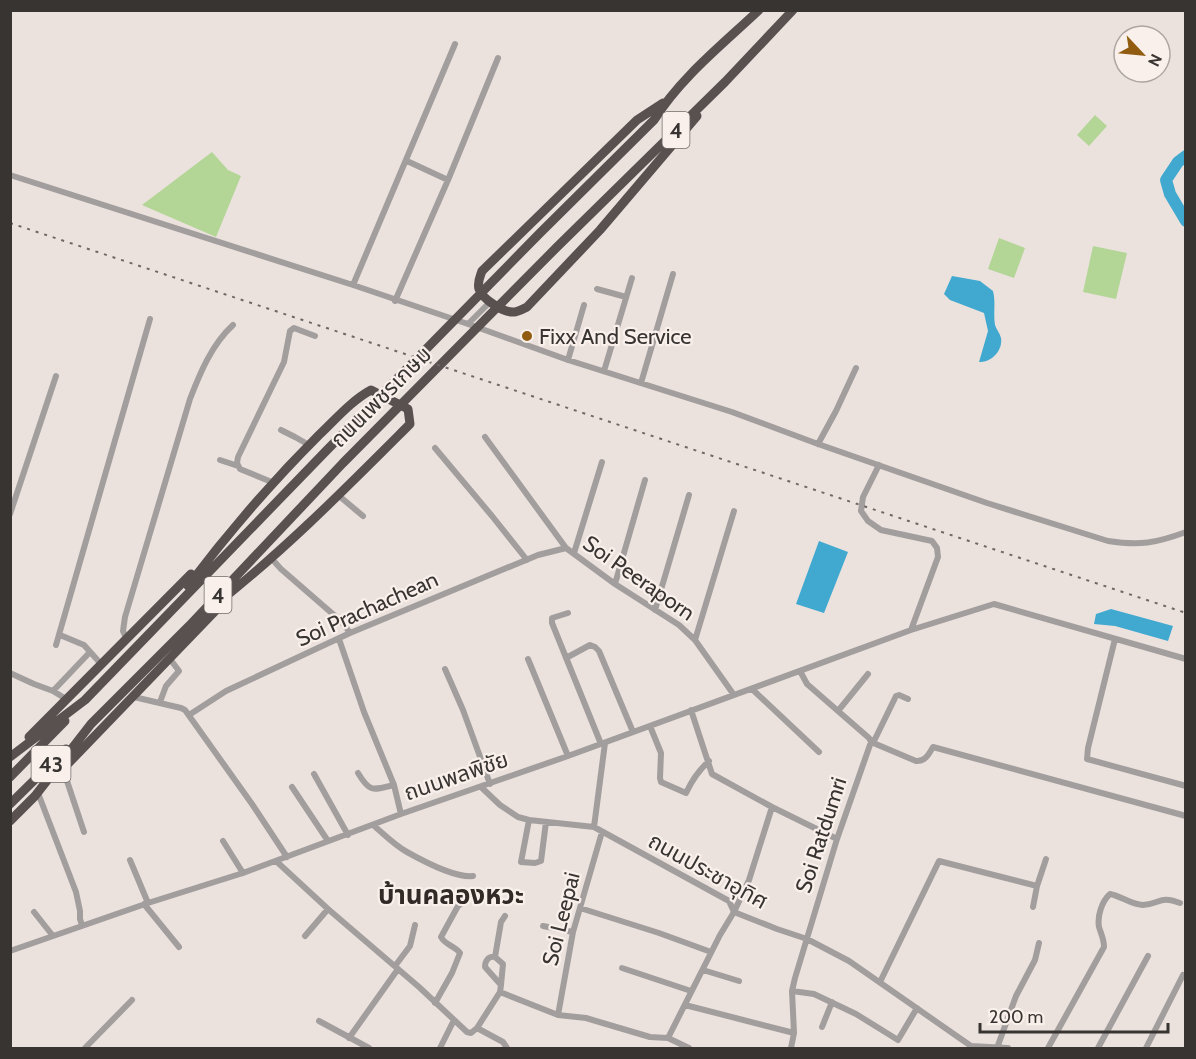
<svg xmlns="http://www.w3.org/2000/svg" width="1196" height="1059" font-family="Cabin,'Noto Sans Thai',sans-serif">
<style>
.green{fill:#b3d596}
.water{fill:#41a9d0}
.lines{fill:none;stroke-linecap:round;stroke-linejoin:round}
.stream{stroke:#41a9d0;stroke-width:2}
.river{stroke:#41a9d0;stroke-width:12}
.minor{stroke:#a39e9e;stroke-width:6}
.highway{stroke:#595050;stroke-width:9}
.rail{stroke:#6e6966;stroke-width:2;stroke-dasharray:3 6;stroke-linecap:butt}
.poi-dot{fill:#915c0f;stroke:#f9f0eb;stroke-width:2}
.labels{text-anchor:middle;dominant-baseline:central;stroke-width:4.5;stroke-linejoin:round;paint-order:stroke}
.shield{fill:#f9f0eb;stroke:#726c6a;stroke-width:1.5}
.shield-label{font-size:21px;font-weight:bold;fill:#383432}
.poi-label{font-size:22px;fill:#383432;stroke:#f9f0eb;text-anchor:start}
.street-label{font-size:22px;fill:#383432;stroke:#f9f0eb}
.quarter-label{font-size:26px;font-weight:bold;fill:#312a27;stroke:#f9f0eb}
</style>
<rect width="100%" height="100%" fill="#ebe2de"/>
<path class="green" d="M1095 115 1107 126 1089 146 1077 135Z
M212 152 228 170 241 176 216 237 142 205Z
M999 238 1025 248 1014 278 988 269Z
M1093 246 1127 253 1116 299 1083 292Z"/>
<path class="water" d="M952 276 980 281 993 291C996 302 993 314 995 325 996 329 1000 333 1001 338 1003 351 991 363 979 362L988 331 984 313 950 300 944 294Z
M819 541 848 552 824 613 796 604Z
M1111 609 1173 626 1168 641 1115 626 1094 624 1096 614Z"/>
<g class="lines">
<path class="stream" d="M10 113H11"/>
<path class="river" d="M1186 156 1178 162 1166 180 1170 194 1186 221"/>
<path class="minor" d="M407 161 448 180
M10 175 353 285 468 324 568 360 732 412 818 444 987 503 1108 541C1140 546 1156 543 1186 532
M353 285 455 44
M597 289 626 297
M395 301 448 180 498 58
M468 324 490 302
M568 360 584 305
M604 371 632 278
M641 383 673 274
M281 430 295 437 309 445
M485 437 566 548 615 584 679 625 695 640 734 695
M818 444 836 411 856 368
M435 448 492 516 527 560
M220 460 238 466
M879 465 863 497 861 511 868 521 881 530 932 541 937 548 938 557 911 630
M274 483 240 469 237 463 238 457 284 362 290 331 294 328 315 336
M338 495 363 516
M10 514 56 376
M574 553 602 462
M271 558 281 569 342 622 350 633
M615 584 645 480
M655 610 689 495
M568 613 552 618V623L601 744
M60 635 84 645 101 664
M126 638 123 631 125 617 190 399C200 373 212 344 233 325
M339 639 364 712 394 785 401 814
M1115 639 1088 748 1087 759 1186 786
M695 640 734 511
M56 645 150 319
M566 658 590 645 595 647 599 651 633 732
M528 659 568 756
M445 669 463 710 490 784
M800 671 807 684 869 738 871 742 916 761C925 762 929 754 933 747L1186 816
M10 673 34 684 53 691 66 699
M752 689 819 752
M53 691 90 652
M134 697 181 708 185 710 252 804 287 857
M160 702 166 686 179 671 170 659
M691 710 712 774 772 807 837 839
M838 711 868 674
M189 715 226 691 350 633 538 555 566 548
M650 726 661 753 660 778 661 782 686 793C692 780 698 771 709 761
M63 769 84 832
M358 773C370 793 373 790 394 785
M314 774 348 835
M292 787 328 841
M481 787 500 805 518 817 529 820 594 827 729 901 734 912 777 929 807 939 849 961 971 1046 1008 1048
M38 793 76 892 80 911V919L82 925
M529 820 521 862 535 863 541 861 546 822
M373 825C384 834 394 845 407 852 423 861 455 878 473 876
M594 827 605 743
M223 841 243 873
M130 860 148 903
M276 861 328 909 419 987 467 1032 471 1033 477 1028 500 992 558 1015 586 1018 650 1037 668 1038 689 1048
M144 904 179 947
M1033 907 1037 886 1046 859
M580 908 659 933 711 952
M34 912 53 936
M543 926 573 932
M305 936 328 909
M10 951 148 903 243 873 401 814 568 756 911 630 994 604 1186 659
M495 957 503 964 501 985
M395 966 410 946 415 925
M622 968 691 991
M703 970 739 981
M880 982 939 861 1037 886
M792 991 814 994 856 1014 898 1040 917 1008
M500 992 501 985 485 967C485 961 488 956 495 957L501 922 505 916
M435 1003 452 973 460 953C455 946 445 945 441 937L458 906 466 900
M685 1005 794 1033
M558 1015 573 932 602 832
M319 1021 369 1048
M822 1027 832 1002
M477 1028 503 1042 507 1048
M349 1038 398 969
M668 1038 720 935 734 912 749 880 772 807
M85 1048 132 1000
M440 1048 454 1020
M791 1048 794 1033 792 991 795 978 837 839 871 742 875 739 896 696 899 695 908 699
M997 1048 1016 996 1035 960 1039 943
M1048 1048 1104 947C1104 939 1101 934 1099 927 1097 916 1102 901 1110 894 1121 896 1132 905 1143 905 1161 904 1159 895 1180 903
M1098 1048 1148 956
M1146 1048 1183 975"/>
<path class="highway" d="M663 103 637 120 482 271C480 277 477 282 479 289 482 299 504 313 514 312 518 312 523 309 527 307L600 230 697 116
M188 586C228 533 272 482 319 435 336 419 351 401 371 390L408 409 410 424C347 487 285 550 215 605
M29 737 191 574
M10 757 85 700 327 450 540 233 654 120C681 77 722 45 759 10
M60 772 223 603
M10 777 65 721
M10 804 66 749
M10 821 35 796 91 724 189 626 343 463 557 247 725 82 793 10"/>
<path class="rail" d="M10 223 1186 613"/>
</g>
<circle class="poi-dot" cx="527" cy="336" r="6"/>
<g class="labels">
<g class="shield">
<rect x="662.5" y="112" width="27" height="36" rx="4.5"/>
<rect x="204.5" y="577" width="27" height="36" rx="4.5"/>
<rect x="31.5" y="746" width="39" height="36" rx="4.5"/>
</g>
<g class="shield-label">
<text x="676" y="130">4</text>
<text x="218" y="595">4</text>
<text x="51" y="764">43</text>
</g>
<g class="poi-label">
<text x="539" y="336">Fixx And Service</text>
</g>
<g class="street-label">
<text transform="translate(381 397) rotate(-45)">ถนนเพชรเกษม</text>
<text transform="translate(639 578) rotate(35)">Soi Peeraporn</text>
<text transform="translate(367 609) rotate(-24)">Soi Prachachean</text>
<text transform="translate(456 776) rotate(-19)">ถนนพลพิชัย</text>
<text transform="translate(821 835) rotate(-72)">Soi Ratdumri</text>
<text transform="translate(708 871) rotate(29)">ถนนประชาอุทิศ</text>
<text transform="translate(561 919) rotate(-76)">Soi Leepai</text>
</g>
<g class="quarter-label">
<text x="451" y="895">บ้านคลองหวะ</text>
</g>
</g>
<rect width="1196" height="1059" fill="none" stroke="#383432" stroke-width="24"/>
<g transform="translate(1142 54) rotate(116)"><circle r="28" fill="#f9f0eb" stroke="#aca5a1" stroke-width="1.5"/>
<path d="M0-4.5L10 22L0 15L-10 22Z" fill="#915c0f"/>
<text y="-9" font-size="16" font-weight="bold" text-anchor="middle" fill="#383432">N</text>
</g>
<path d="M980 1023v9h188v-9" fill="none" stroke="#383432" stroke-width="3"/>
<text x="989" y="1023" font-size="18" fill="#383432" stroke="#f9f0eb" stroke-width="4.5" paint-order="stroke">200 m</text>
</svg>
